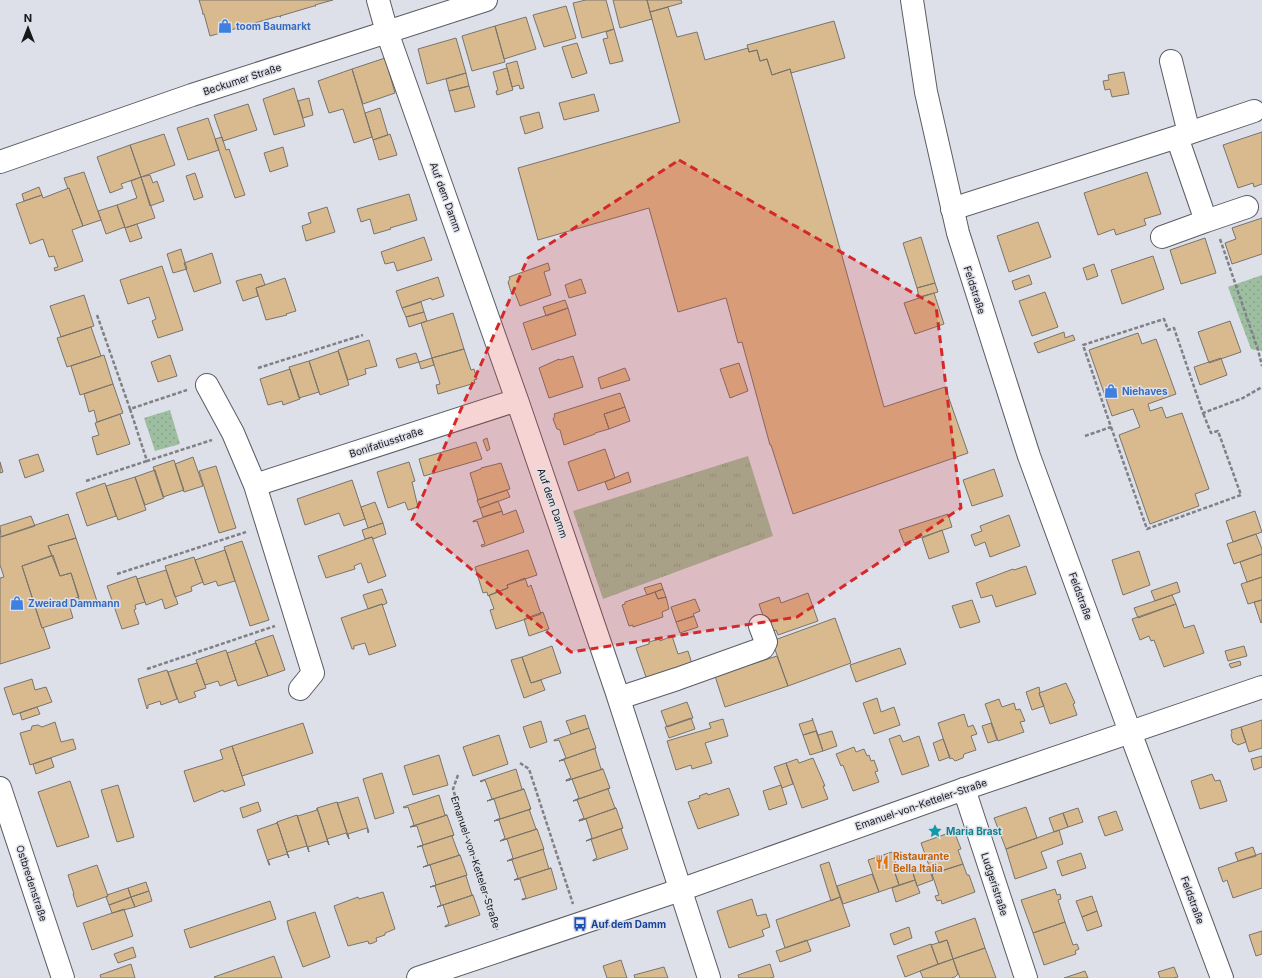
<svg xmlns="http://www.w3.org/2000/svg" width="1262" height="978" font-family="Inter,sans-serif">
<style>
.grass{fill:url(#grass-tufts)}
.park{fill:url(#park-dots)}
.building{fill:#d9ba8e;stroke:#79746d}
.lines{fill:none;stroke-linecap:round;stroke-linejoin:round}
.minor-casing{stroke:#5b5c64;stroke-width:24}
.major-casing{stroke:#5b5c64;stroke-width:24}
.path{stroke:#808187;stroke-width:2.5;stroke-dasharray:4 2;stroke-linecap:butt}
.minor{stroke:#fff;stroke-width:22}
.major{stroke:#fff;stroke-width:22}
.marked{fill:#d62828;fill-opacity:0.2;stroke:#d62828;stroke-width:3;stroke-dasharray:8 5;stroke-linejoin:round}
.labels{text-anchor:middle;dominant-baseline:central;stroke-width:3;stroke-linejoin:round;paint-order:stroke}
.shop-label{font-size:10px;font-weight:bold;fill:#366cbe;stroke:#dee0e9;text-anchor:start}
.street-label{font-size:10px;fill:#18181b;stroke:#dee0e9}
.culture-label{font-size:10px;font-weight:bold;fill:#0d838f;stroke:#dee0e9;text-anchor:start}
.food-label{font-size:10px;font-weight:bold;fill:#c56008;stroke:#dee0e9;text-anchor:start}
.transit-label{font-size:10px;font-weight:bold;fill:#164399;stroke:#dee0e9;text-anchor:start}
</style>
<defs>
<pattern id="grass-tufts" width="24" height="20" patternUnits="userSpaceOnUse"><rect width="24" height="20" fill="#9ebea1"/><path d="M3 7l-1-3M5 7V3M7 7l1-3M15 17l-1-3M17 17v-4M19 17l1-3" fill="none" stroke="#87a38a"/></pattern>
<pattern id="park-dots" width="8" height="8" patternUnits="userSpaceOnUse"><rect width="8" height="8" fill="#9ebea1"/><path d="M2 2h.1M6 6h.1" fill="none" stroke="#87a38a" stroke-width="1.8" stroke-linecap="round"/></pattern>
</defs>
<rect width="100%" height="100%" fill="#dee0e9"/>
<path class="grass" d="M748 456 773 536 603 599 573 511Z"/>
<path class="park" d="M1262 275V351L1251 349 1228 287Z
M170 410 180 444 155 451 144 418Z"/>
<path class="building" d="M199 0H333L315 5 316 6H314L280 16 281 17H280L279 16 210 36 204 14H202L203 13Z
M586 0H606L614 29 582 38 573 3Z
M613 0H647L652 19 620 28Z
M647 0H681L682 3 650 12Z
M566 6 576 38 544 47 533 15Z
M668 7 677 37 697 32 705 60 748 48 749 52 757 50 760 61 767 59 772 75 790 69 884 407 945 387 968 453 793 514 771 445H770L742 342 738 343 726 298 678 312 649 208 538 240 518 168 680 122 650 12Z
M526 17 536 49 504 59 495 26Z
M834 21 845 58 791 73 790 69 772 75 767 59 760 61 757 50 749 52 747 45Z
M495 26 505 62 472 71 462 36Z
M614 29 623 61 610 64 603 39 608 38 606 32Z
M456 38 466 73 427 84 418 49Z
M577 43 587 73 572 78 562 47Z
M385 58 395 93 363 104 352 69Z
M517 61 524 88 520 89 519 85 512 87 506 64Z
M507 68 513 90 497 95 496 91 498 90 493 72Z
M352 69 372 137 354 143 343 109 329 113 318 81Z
M1124 72 1129 94 1112 97 1110 89 1105 90 1103 81 1109 80 1108 75Z
M466 73 469 86 449 91 446 79Z
M469 86 475 107 455 112 449 91Z
M294 88 305 126 274 135 263 99Z
M594 94 599 111 564 120 559 103Z
M309 98 313 115 303 118 298 101Z
M248 104 257 130 223 141 214 115Z
M380 108 388 135 373 140 365 113Z
M539 112 543 128 525 134 520 117Z
M208 118 219 150 188 160 177 128Z
M1262 132V184L1254 187 1253 183 1238 188 1223 145Z
M164 134 175 165 141 177 130 145Z
M390 134 397 155 379 160 373 140Z
M222 137 226 150 229 149 245 195 235 198 215 139Z
M130 145 141 177 121 184 123 188 110 193 97 157Z
M283 147 288 166 270 172 264 153Z
M84 172 101 220 83 226 69 188 68 189 64 178Z
M1147 172 1161 214 1144 219 1146 225 1116 235 1114 229 1098 235 1084 193Z
M195 173 203 197 194 200 186 176Z
M150 175 153 183 157 181 164 201 150 206 141 177Z
M141 177 155 218 125 228 117 205 137 198 131 181Z
M39 187 42 195 24 201 22 194Z
M69 188 83 226 72 230 83 261 55 271 54 268 58 267 54 256 49 257 43 239 30 244 16 204 42 195 43 198Z
M409 194 417 220 390 228 391 229 374 234 370 219 361 222 357 209Z
M117 205 125 227 106 234 98 211Z
M327 207 335 232 306 241 302 226 311 223 308 213Z
M1262 218V254L1232 264 1225 243 1236 239 1232 228Z
M1038 222 1051 257 1009 272 997 236Z
M137 224 142 238 130 242 125 228Z
M424 237 432 260 397 271 394 262 385 264 381 252Z
M921 237 935 283 917 288 903 243Z
M1205 238 1216 273 1181 284 1170 250Z
M181 249 187 269 173 273 167 254Z
M212 253 221 283 194 292 184 263Z
M1153 256 1164 289 1122 304 1111 270Z
M548 263 550 270 544 272 551 295 520 306 515 293 511 292 508 282 510 279 509 277Z
M1094 264 1098 276 1087 280 1083 268Z
M162 266 183 330 158 338 152 321 156 319 149 297 128 304 120 280Z
M261 274 265 285 256 288 258 296 243 301 236 281Z
M1029 275 1032 284 1015 290 1012 281Z
M438 277 444 296 432 300 431 298 402 308 396 291Z
M285 278 296 311 286 314 287 315 266 320 256 288Z
M581 279 586 293 569 298 565 285Z
M935 283 938 292 919 297 917 288Z
M1045 292 1058 327 1032 336 1019 301Z
M934 293 944 324 915 334 904 303Z
M84 295 94 326 61 337 50 306Z
M565 300 568 308 546 316 543 307Z
M421 302 424 312 406 317 402 308Z
M568 308 576 335 532 350 523 323Z
M424 312 427 321 409 327 406 317Z
M453 313 464 349 432 358 421 323Z
M1230 321 1241 352 1209 363 1198 332Z
M91 327 101 356 67 367 57 338Z
M1064 332 1065 338 1073 335 1075 340 1038 353 1034 343Z
M1138 333 1142 344 1156 339 1176 394 1148 404 1150 411 1162 407 1166 418 1182 413 1209 489 1195 494 1199 506 1150 524 1119 435 1140 427 1133 409 1112 416 1089 350Z
M369 340 377 366 365 369 366 374 348 380 338 350Z
M464 349 471 370 474 369 477 379 474 380 475 383 438 394 436 385 440 384 432 358Z
M338 351 349 385 320 395 309 361Z
M416 353 419 362 399 368 396 359Z
M104 355 113 384 80 395 71 366Z
M170 355 177 376 158 382 151 362Z
M573 356 583 387 549 398 539 368 559 359 560 360Z
M432 358 434 365 421 369 419 362Z
M1221 358 1227 375 1200 385 1194 367Z
M309 361 319 392 299 398 289 367Z
M739 363 748 391 730 398 720 369Z
M625 368 630 380 601 389 598 378Z
M290 369 300 399 283 405 282 401 268 405 260 379Z
M113 384 123 413 97 422 94 410 89 412 84 394Z
M620 393 625 407 604 414 609 429 595 433V434L564 445 560 430 557 429 553 419 555 416 554 414Z
M625 407 630 421 609 429 604 414Z
M120 414 130 444 97 455 92 437 99 435 95 423Z
M487 438 490 449 487 451 483 440Z
M476 442 482 459 424 476 419 459Z
M605 449 615 478 578 491 568 462Z
M38 454 44 471 25 478 19 460Z
M193 457 203 486 184 492 175 464Z
M174 460 184 490 163 497 153 467Z
M0 462 3 472 0 473Z
M409 462 415 481 412 482 418 507 408 510 405 502 388 508 377 472Z
M501 463 510 489 478 500 470 473 481 469V468Z
M216 466 236 528 219 533 199 471Z
M994 469 1003 496 972 506 963 480Z
M155 470 164 498 145 505 135 477Z
M628 472 631 482 608 490 605 482Z
M135 477 146 510 118 520 106 486Z
M352 480 365 519 344 526 339 513 305 525 297 499Z
M105 483 116 516 87 526 76 493Z
M507 490 510 497 480 508 477 500Z
M498 501 502 511 483 517 480 508Z
M375 502 383 523 368 528 361 507Z
M516 510 524 532 482 547 481 545 485 544 477 521 473 522V521L502 511 503 515Z
M1255 511 1262 532 1233 542 1226 521Z
M68 514 76 538 48 546 52 556 22 566 42 628 43 627 50 648 0 664V578L4 577 0 565V537Z
M948 514 952 527 904 543 899 530Z
M1009 515 1020 546 990 557 985 542 975 546 971 535 982 531 980 526Z
M31 516 35 526 1 537 0 526Z
M383 523 386 534 373 539 372 537 365 539 362 530Z
M942 530 949 552 929 559 922 538Z
M1256 534 1262 549V554L1234 564 1227 544Z
M372 537 386 576 368 583 361 563 354 566 355 569 326 578 318 556Z
M76 538 97 601 81 606 71 573 60 576 48 546Z
M242 541 269 620 250 626 224 547Z
M225 550 235 581 218 586 216 581 204 585 195 560Z
M528 550 537 575 507 585 508 588 488 596 487 592 483 593 475 567Z
M1139 551 1150 585 1123 595 1112 560Z
M1262 554V577L1247 582 1240 562Z
M53 555 60 576 71 573 79 597 68 601 73 618 42 628 22 566Z
M194 557 203 582 191 587 192 591 175 597 165 566Z
M1026 566 1036 594 996 607 992 595 981 598 976 583 1013 569 1014 570Z
M166 570 178 604 165 609 162 599 146 605 137 579Z
M136 576 145 602 135 605 136 609 134 610 139 624 122 629 107 586Z
M1262 577V600L1248 604 1241 584Z
M525 578 528 587 531 585 541 614 496 629 490 610 494 609 489 595 508 588 507 585Z
M1177 582 1180 592 1155 601 1151 591Z
M661 583 663 589 647 595 644 588Z
M382 589 387 603 383 605 382 604 368 609 363 595Z
M663 589 666 597 658 599 655 592Z
M655 592 658 599 666 597 669 609 662 612 663 617 633 627V625L629 626 622 605 625 604V602Z
M808 593 818 621 778 635 776 630 769 633 759 604 779 597 781 603Z
M1172 595 1176 604 1138 618 1134 608Z
M695 599 700 611 693 614 694 616 676 622 671 607Z
M972 600 980 622 960 628 952 606Z
M1262 600V622L1261 623 1254 602Z
M382 604 396 646 369 655 365 643 354 646V649H352L341 618Z
M1176 604 1184 628 1194 625 1204 653 1164 667 1154 640 1151 641 1149 636 1140 640 1132 619Z
M543 612 549 629 529 636 524 619Z
M694 616 698 627 680 633 676 622Z
M835 618 851 663 788 686 772 641Z
M273 635 285 670 268 676 255 641Z
M672 636 678 654 688 651 692 664 647 680 636 648 649 644V642L659 639 660 641Z
M256 643 268 676 238 686 227 653Z
M552 646 561 673 531 683 522 657Z
M1244 646 1247 656 1228 661 1225 651Z
M900 648 906 664 856 682 850 665Z
M226 650 236 680 220 686 218 681 205 685 196 660Z
M777 656 788 686 725 707 715 676Z
M522 657 531 683 541 680 545 690 524 698 511 660Z
M1240 661 1241 665 1231 668 1229 664Z
M197 663 206 688 194 692 196 697 179 703 168 672Z
M167 670 177 699 161 705 160 701 148 705V708L147 709 138 679Z
M32 679 35 690 46 687 52 702 13 715 4 688Z
M1066 683 1075 703 1073 704 1077 715 1050 724 1039 693Z
M1039 687 1040 692 1039 693 1044 706 1032 710 1026 692Z
M877 698 881 712 894 707 900 725 874 734 863 703Z
M999 699 1002 707 1014 703 1016 710 1020 709 1025 721 1020 722 1024 732 998 741 985 704Z
M687 702 693 718 667 727 661 711Z
M37 707 40 714 22 720 20 713Z
M964 714 968 727 973 725 977 734 971 736 976 750 964 754 963 758 955 761 952 758 950 759 938 723Z
M585 715 589 728 571 734 566 721Z
M691 718 695 729 669 738 665 727Z
M812 718 818 735 816 731 803 735 799 724 813 720Z
M723 719 728 736 705 743 712 763 692 769 691 765 676 770 667 741 711 728 709 723Z
M1262 720V748L1249 752 1241 727Z
M541 721 547 742 530 748 523 727Z
M55 722 61 742 73 739 76 749 30 765 20 733 31 730 32 726 38 725 42 727Z
M303 723 313 753 242 776 232 746Z
M991 723 997 740 988 743 982 726Z
M1241 727 1246 742 1238 745 1233 742 1231 735 1232 733 1231 730Z
M589 728 596 748 559 761 566 758 559 740 554 741V740Z
M816 731 823 751 810 755 803 735Z
M832 731 837 746 823 751 818 735Z
M499 735 508 764 473 776 463 747Z
M900 735 903 742 919 736 929 766 902 775 889 739Z
M943 739 950 757 939 761 933 743Z
M232 746 245 785 224 792 223 790 194 802 184 771 223 759 220 750Z
M854 747 856 752 864 749 867 756 869 755 871 761 874 760 878 771 875 772 879 782 853 791 843 765 841 766 836 754Z
M596 748 595 749 601 769H603L566 781V780L571 778 564 760 559 761Z
M439 755 448 785 413 795 404 766Z
M1262 756V767L1254 770 1251 759Z
M51 758 54 767 36 774 33 764Z
M813 758 825 786H823L828 799 802 808 786 763 797 759 799 763Z
M786 763 793 784 782 788 774 767Z
M516 769 522 789H524L487 801 492 799 485 780 481 782 480 781Z
M603 769 610 788 573 801 579 798 572 779 566 781Z
M382 773 394 813 375 819 363 779Z
M1212 774 1215 781 1220 780 1227 801 1200 809 1191 781Z
M70 781 89 837 57 847 38 792Z
M118 785 134 837 117 842 101 790Z
M781 785 787 804 769 810 763 791Z
M610 788 608 789 615 808H616L579 821V820L584 818 577 800 573 801Z
M729 788 739 815 698 829 688 802 700 798 699 796 707 793 708 795Z
M524 789 531 809 494 821 500 818 494 799 487 801Z
M439 795 445 815H447L410 827 414 825 408 807 404 808 403 807Z
M358 797 369 832 368 833 367 828 348 834 349 839 337 802 338 803Z
M258 802 261 811 243 818 240 808Z
M337 802 349 839 346 833 327 839 329 845 317 808Z
M1026 807 1037 838 1006 849 994 818Z
M317 808 329 845 327 841 308 847 309 852 297 815 298 816 317 810Z
M616 808 623 828 586 841 592 838 586 819 579 821Z
M1078 808 1083 822 1068 827 1063 813Z
M529 809 536 829H537L500 841 505 838 499 820 494 821 531 809Z
M1116 811 1123 830 1105 836 1098 817Z
M1063 813 1068 827 1054 832 1049 818Z
M297 815 309 852 307 846 287 852 289 858 277 822Z
M447 815 454 835 417 847 423 845 417 826 410 827Z
M277 822 289 858 287 854 268 860 270 865H269L257 830 277 823Z
M623 828 621 829 628 849 593 861V860L597 858 591 839 586 841Z
M537 829 544 849 507 861 513 858 507 839 500 841Z
M1059 830 1063 844 1041 852 1047 868 1015 879 1006 849Z
M954 831 961 849 958 850 963 864 932 874 921 843Z
M454 835 452 836 459 855H460L423 867 428 865 422 846 417 847Z
M1253 847 1256 856 1238 861 1235 853Z
M543 849 549 869 551 868 514 880 518 878 512 860 507 861 544 849Z
M892 852 898 869 894 870 899 885 879 892 868 860Z
M1081 853 1086 868 1062 876 1057 861Z
M1262 853V888L1233 898 1227 880 1223 882 1218 868Z
M460 855 467 875 430 887 436 885 430 865 423 867Z
M829 862 840 897 831 901 820 865Z
M963 864 967 875H969L975 892 942 904 941 900 937 901 935 896 939 895 932 874Z
M97 865 108 896 77 907 73 894H74L68 875Z
M911 865 915 880 899 885 894 870Z
M551 868 557 889 522 900V899L526 898 520 879 514 880Z
M929 868 933 880 917 886 913 873Z
M872 874 879 892 843 904 837 886Z
M467 875 466 876 472 895H473L437 907 441 905 435 886 430 887Z
M915 880 920 893 896 902 892 888Z
M146 882 149 891 131 897 128 888Z
M128 888 131 897 109 905 106 897 108 896 107 895Z
M1055 889 1057 895 1060 894 1061 899 1058 900 1065 922 1033 933 1021 900Z
M149 891 152 901 135 907 131 897Z
M383 892 395 929 385 933V935L376 938 377 941 373 943 369 944 368 941 348 946 334 906 358 897 359 899Z
M473 895 480 915 445 927V926L449 924 443 905 437 907Z
M1092 896 1097 911 1082 917 1076 901Z
M131 897 135 907 112 913 109 905Z
M840 897 850 926 785 948 776 920Z
M752 899 757 916 766 914 770 927 762 930 764 936 729 948 717 911Z
M270 901 276 919 190 948 184 930Z
M124 909 133 936 92 950 83 923Z
M1097 911 1102 926 1087 931 1082 917Z
M315 912 330 957 303 967 289 930 287 921Z
M975 918 985 948 953 959 947 940 939 943 935 932Z
M1065 922 1073 945 1077 944 1079 949 1075 951 1076 954 1044 965 1033 933Z
M909 927 912 938 894 945 890 934Z
M1262 931V954L1256 956 1249 935Z
M807 940 811 951 780 962 776 951Z
M947 940 953 959 938 964 931 945Z
M931 944 938 964 905 977 897 956Z
M133 947 136 957 118 963 114 954Z
M985 948 996 978H960L953 959Z
M274 956 282 978H215L214 977Z
M953 959 958 974 955 977 951 978H923L920 971Z
M621 960 627 978H607L603 966Z
M131 964 135 978H101L100 975Z
M770 964 774 977 770 978H739L738 975Z
M664 967 668 978H635L634 975Z
M1174 967 1178 977 1173 978H1160L1158 972Z
M1085 971 1088 978H1064Z"/>
<g class="lines">
<defs>
<path id="minor" d="M378 0 387 32 517 400 616 690 709 978
M1171 61 1189 133
M1177 137 1206 221 1247 207
M0 162 192 95 486 0
M952 209 1177 137 1254 111
M1162 237 1206 221
M207 385 233 433 255 485
M300 689 313 673 255 485 517 400
M619 698 677 679 758 650 763 648 766 642 760 626
M1130 732 1222 978
M0 788 63 978
M964 789 1026 978"/>
<path id="major" d="M912 0 926 92 958 233 1029 456 1130 732
M418 978 680 890 964 789 1262 687"/>
</defs>
<use href="#minor" class="minor-casing"/>
<use href="#major" class="major-casing"/>
<path class="path" d="M1220 239 1258 350 1262 366
M97 315 130 409 187 390
M258 368 363 335
M130 409 147 461 212 440
M1111 427 1147 529 1241 495 1218 431 1211 433 1203 413
M1085 436 1111 427 1083 345 1164 319 1168 330 1174 328 1203 413 1243 398 1262 387
M86 481 147 461
M117 574 246 532
M147 669 275 626
M520 763 529 769 573 904
M458 775 453 789 497 930"/>
<use href="#minor" class="minor"/>
<use href="#major" class="major"/>
</g>
<path class="marked" d="M679 160 936 306 961 508 797 617 571 652 412 520 528 258Z"/>
<defs>
<symbol id="shop-bare" viewBox="-9 -9 18 18"><path d="M-5-2.5h2.3a2.7 3.5 0 0 1 5.4 0H5L5.5 6h-11ZM-1.5-2.5h3a1.5 2.3 0 0 0-3 0Z" fill="#3f7fe0" stroke="#dee0e9" stroke-width="2.5" paint-order="stroke"/></symbol>
<symbol id="sight-bare" viewBox="-9 -9 18 18"><path d="M0-6L1.8-2.2L6-1.7L2.9 1.2L3.7 5.4L0 3.3L-3.7 5.4L-2.9 1.2L-6-1.7L-1.8-2.2Z" fill="#0f9aa8" stroke="#dee0e9" stroke-width="2.5" paint-order="stroke"/></symbol>
<symbol id="restaurant-bare" viewBox="-9 -9 18 18"><path d="M-5-6h1v4h1v-4h1v4h1v-4h1v5L-1.5 .5V6h-2V.5L-5-1ZM5-6V6H3V1.5H1.5Q1.5-4 5-6Z" fill="#e8710a" stroke="#dee0e9" stroke-width="2.5" paint-order="stroke"/></symbol>
<symbol id="bus-bare" viewBox="-9 -9 18 18"><path d="M-5-6H5V4H4V6H2V4H-2V6H-4V4H-5ZM-3.5-4V0h7V-4ZM-3.5 1.2v1.5H-2V1.2ZM2 1.2v1.5H3.5V1.2Z" fill="#1a4fb4" stroke="#dee0e9" stroke-width="2.5" paint-order="stroke"/></symbol>
</defs>
<g fill-rule="evenodd">
<use href="#shop-bare" x="215" y="16" width="20" height="20"/>
<use href="#shop-bare" x="1101" y="381" width="20" height="20"/>
<use href="#shop-bare" x="7" y="593" width="20" height="20"/>
<use href="#sight-bare" x="925" y="821" width="20" height="20"/>
<use href="#restaurant-bare" x="872" y="852" width="20" height="20"/>
<use href="#bus-bare" x="570" y="914" width="20" height="20"/>
</g>
<g class="labels">
<g class="shop-label">
<text x="236" y="26">toom Baumarkt</text>
<text x="1122" y="391">Niehaves</text>
<text x="28" y="603">Zweirad Dammann</text>
</g>
<g class="street-label">
<text transform="translate(242 79) rotate(-18)">Beckumer Straße</text>
<text transform="translate(446 197) rotate(70)">Auf dem Damm</text>
<text transform="translate(975 290) rotate(72)">Feldstraße</text>
<text transform="translate(386 442) rotate(-18)">Bonifatiusstraße</text>
<text transform="translate(553 503) rotate(71)">Auf dem Damm</text>
<text transform="translate(1081 596) rotate(70)">Feldstraße</text>
<text transform="translate(921 804) rotate(-19)">Emanuel-von-Ketteler-Straße</text>
<text transform="translate(476 862) rotate(72)">Emanuel-von-Ketteler-Straße</text>
<text transform="translate(32 883) rotate(72)">Ostbredenstraße</text>
<text transform="translate(995 884) rotate(72)">Ludgeristraße</text>
<text transform="translate(1193 900) rotate(70)">Feldstraße</text>
</g>
<g class="culture-label">
<text x="946" y="831">Maria Brast</text>
</g>
<g class="food-label">
<text x="893" y="856">Ristaurante<tspan x="893" dy="12">Bella Italia</tspan></text>
</g>
<g class="transit-label">
<text x="591" y="924">Auf dem Damm</text>
</g>
</g>
<g transform="translate(28 28)" stroke="#dee0e9" stroke-width="3" paint-order="stroke">
<path d="M0-3L7 15L0 10L-7 15Z" fill="#18181b"/>
<text y="-6" font-size="11" font-weight="bold" text-anchor="middle" fill="#18181b">N</text>
</g>
</svg>
